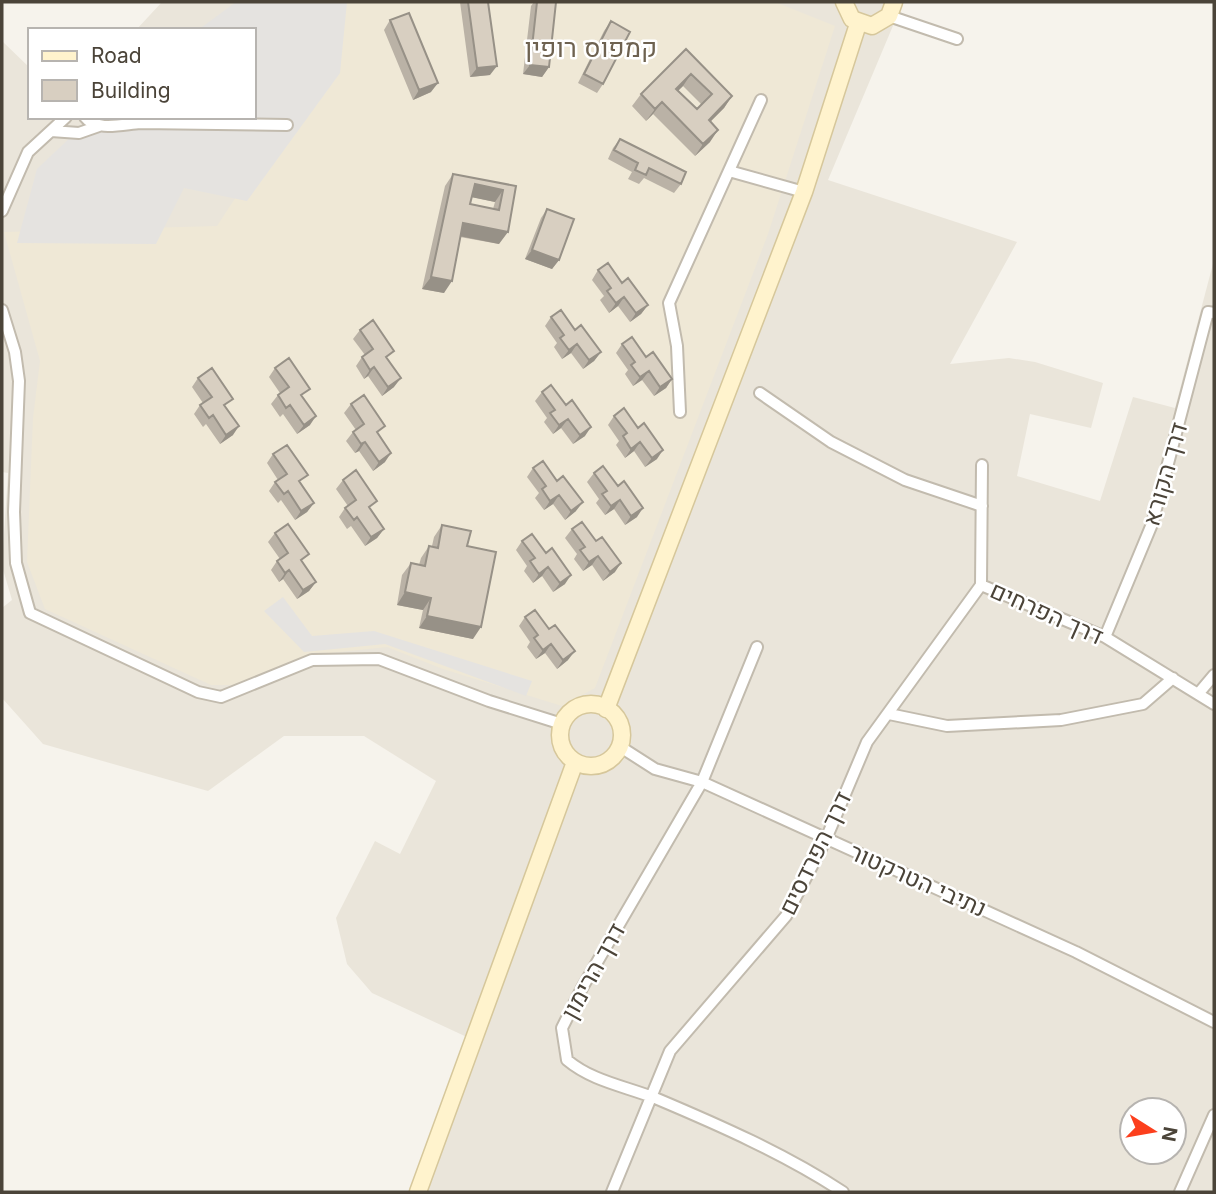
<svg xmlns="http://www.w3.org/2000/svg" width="1216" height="1194" font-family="Inter,Heebo,sans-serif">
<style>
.residential{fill:#eae5da;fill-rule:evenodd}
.education{fill:#efe8d6}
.parking{fill:#e5e3e0}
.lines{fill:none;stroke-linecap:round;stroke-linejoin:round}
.street-casing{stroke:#c2bbae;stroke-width:14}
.secondary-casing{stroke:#d6c79b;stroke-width:19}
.street{stroke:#fff;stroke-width:10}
.secondary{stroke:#fff3cd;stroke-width:16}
.wall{fill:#bab2a6;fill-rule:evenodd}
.shaded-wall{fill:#979187}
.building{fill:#d8cfc1;stroke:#979187;stroke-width:2;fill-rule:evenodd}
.labels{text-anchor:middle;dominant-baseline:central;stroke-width:5;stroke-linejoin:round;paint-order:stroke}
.street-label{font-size:24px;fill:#4b4439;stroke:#fff}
.neighbourhood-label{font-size:26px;fill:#6e6250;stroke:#fff}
</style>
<rect width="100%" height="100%" fill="#f6f3ec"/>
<path class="residential" d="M162 2H903L828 180 1017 242 950 364 1009 358 1035 362 1103 383 1091 428 1030 414 1017 476 1100 501 1133 397 1175 408 1214 260V1192H411L469 1038 372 993 347 964 336 918 375 841 400 854 436 781 364 736H284L208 791 43 744 2 698V608L12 600 2 566 8 473 2 472V41L30 68V117H254V30H136ZM1132 1110H1174V1152H1132Z"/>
<path class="education" d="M335 2H775L835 26 768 234 595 688 562 706 443 669 387 647 311 655 232 685H211L45 609 27 562 33 418 40 361 4 232 217 226 302 96Z"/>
<path class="parking" d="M236 2H347L340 73 247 201 184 188 156 244 17 243 37 169 92 117H254V30H198Z
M283 597 312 636 374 631 532 681 526 696 385 644 304 652 264 611Z"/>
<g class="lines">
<defs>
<path id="street" d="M889 16 957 39
M85 117C96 132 124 124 140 123
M139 117 140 123 287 125
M51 131 79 133 99 126
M729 171 804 192
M2 211 28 152 66 117
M2 310 15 352 19 381 14 512 16 563 30 613 198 692 221 697 312 660 379 659 489 701 562 724
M760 393 831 442 905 480 982 506
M680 412 677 346 669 303 761 100
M982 465 981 585 1105 637 1214 704
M1105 637 1152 524 1208 312 1214 313
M757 647 702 782 582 988 562 1028 567 1060C592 1081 624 1086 655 1098 719 1125 785 1154 843 1192
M1198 694 1214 675
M889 714 947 726 1061 720 1143 704 1173 678
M619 746 655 769 702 782 1076 952 1214 1022
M612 1192 670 1051 786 916 826 839 867 742 981 585
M1180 1192 1214 1115"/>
<path id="secondary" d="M844 2 852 19 872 26 889 16 894 2
M560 735a31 31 0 1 1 62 0a31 31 0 1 1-62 0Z
M606 709 804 192 858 24
M418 1192 575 762"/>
</defs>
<use href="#street" class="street-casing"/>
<use href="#secondary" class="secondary-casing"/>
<use href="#street" class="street"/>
<use href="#secondary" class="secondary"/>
</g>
<path class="wall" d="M460 2H488L490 75 470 77Z
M534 2H556L549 67 542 77 523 74 531 6Z
M390 20 431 92 413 100 384 30Z
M611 21 603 84 597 93 578 83 604 31Z
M686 49 732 96 724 108 710 122V142L695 156 653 114 646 121 632 106 641 94ZM683 86 702 105 697 109 678 90Z
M620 139 681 184 674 193 644 178 639 184 628 179 632 172 608 159 613 148Z
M453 174 516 186 499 244 460 237 444 293 422 289 445 186ZM472 197 495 202 493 209 470 204Z
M547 209 559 260 552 269 525 259 541 218Z
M598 270 622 283 648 305 641 314 630 322 618 306 609 313 600 300 604 296 592 280Z
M551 317 575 330 601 352 594 361 583 369 571 353 562 359 554 347 557 343 545 326Z
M360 330 388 360 394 387 382 396 368 376 364 379 356 366 362 357 365 355 353 339Z
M622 344 646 357 672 379 666 388 654 396 642 380 633 386 625 374 628 370 616 353Z
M275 368 303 398 310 425 297 434 283 414 280 417 271 404 278 395 280 393 269 377Z
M198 378 226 408 233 435 220 444 206 424 203 427 194 414 200 405 203 403 192 387Z
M542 392 585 436 573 444 561 428 553 434 544 422 547 418 535 401Z
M351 404 379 435 385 462 373 471 359 451 355 453 346 441 353 432 356 430 344 413Z
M614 416 657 459 645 467 634 451 625 458 616 445 619 441 608 425Z
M273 454 301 485 314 503 307 512 295 520 281 500 278 503 269 491 275 482 278 480 267 463Z
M533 468 576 511 565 520 553 504 544 510 535 498 539 493 527 477Z
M594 473 637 517 625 525 614 509 605 515 596 503 599 499 587 482Z
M343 480 371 510 384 529 377 538 365 546 351 526 347 529 339 517 345 508 348 506 336 489Z
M442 525 467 546 473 639 419 628 423 610 397 605 402 575 411 563 419 565 421 558 429 546H432L434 537Z
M572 529 615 572 603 581 592 565 583 571 574 559 577 554 565 538Z
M275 533 303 563 316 582 309 591 297 599 283 579 279 582 271 570 277 561 280 559 268 542Z
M522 541 565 584 553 592 542 576 533 583 524 571 527 566 516 550Z
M525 617 549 629 568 660 557 669 545 653 536 659 527 647 530 642 519 626Z"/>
<path class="shaded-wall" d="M530 65 549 67 542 77 523 74Z
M497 66 490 75 470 77 477 68Z
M691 74 683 86 668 101 676 89Z
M438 83 431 92 413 100 419 90Z
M732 96 724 108 700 132 709 120Z
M662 102 653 114 646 121 655 109Z
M718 130 710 142 695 156 703 144Z
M475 184 503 190 495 202 466 196Z
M463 223 508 232 499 244 454 235Z
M532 250 559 260 552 269 525 259Z
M431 277 452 281 444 293 422 289Z
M624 297 618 306 609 313 616 303Z
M648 305 641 314 630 322 636 313Z
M577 344 571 353 562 359 569 350Z
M601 352 594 361 583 369 589 360Z
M374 367 368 376 364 379 370 370Z
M649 371 642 380 633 386 640 377Z
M401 378 394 387 382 396 388 387Z
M672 379 666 388 654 396 660 387Z
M316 416 310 425 297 434 304 425Z
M568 419 561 428 553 434 559 425Z
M239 426 233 435 220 444 226 435Z
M591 427 585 436 573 444 580 435Z
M365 442 359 451 355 453 361 444Z
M640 442 634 451 625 458 631 449Z
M663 450 657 459 645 467 652 458Z
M391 453 385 462 373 471 379 462Z
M559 495 553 504 544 510 550 501Z
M620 500 614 509 605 515 611 506Z
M583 502 576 511 565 520 571 511Z
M314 503 307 512 295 520 301 511Z
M643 508 637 517 625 525 631 516Z
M384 529 377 538 365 546 371 537Z
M598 556 592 565 583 571 589 562Z
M621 563 615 572 603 581 610 572Z
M548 567 542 576 533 583 539 574Z
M289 570 283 579 279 582 285 573Z
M571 575 565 584 553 592 560 583Z
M316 582 309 591 297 599 303 590Z
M405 592 431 598 423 610 397 605Z
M427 616 481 627 473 639 419 628Z
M551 644 545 653 536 659 543 650Z
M575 651 568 660 557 669 563 660Z"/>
<path class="building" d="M468 2H488L497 66 477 68Z
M537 2H556L549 67 530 65Z
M409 13 438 83 419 90 390 20Z
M611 21 630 32 603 84 584 74Z
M686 49 732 96 709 120 718 130 703 144 662 102 655 109 641 94ZM691 74 712 94 697 109 676 89Z
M620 139 686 172 681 184 649 168 646 175 635 170 638 163 614 150Z
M453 174 516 186 508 232 463 223 452 281 431 277ZM475 184 503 190 499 210 470 204Z
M547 209 574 219 559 260 532 250Z
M608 263 622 283 628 278 648 305 636 313 624 297 616 303 607 291 611 288 598 270Z
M561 310 575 330 581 325 601 352 589 360 577 344 569 350 560 338 564 335 551 317Z
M373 320 394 351 386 357 401 378 388 387 374 367 370 370 362 357 373 349 360 330Z
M632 337 646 357 653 352 672 379 660 387 649 371 640 377 631 365 635 362 622 344Z
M289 358 310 389 301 395 316 416 304 425 290 405 286 408 278 395 289 387 275 368Z
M212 368 233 399 224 405 239 426 226 435 213 415 209 418 200 405 212 397 198 378Z
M551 385 566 405 572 400 591 427 580 435 568 419 559 425 550 413 555 410 542 392Z
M364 395 385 426 377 432 391 453 379 462 365 442 361 444 353 432 364 424 351 404Z
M624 408 638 428 644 423 663 450 652 458 640 442 631 449 623 436 627 433 614 416Z
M287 445 308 475 299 481 314 503 301 511 288 491 284 494 275 482 287 474 273 454Z
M543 461 557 481 563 476 583 502 571 511 559 495 550 501 542 489 546 486 533 468Z
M603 466 618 486 624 481 643 508 631 516 620 500 611 506 602 494 607 491 594 473Z
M356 470 377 501 369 507 384 529 371 537 357 517 354 520 345 508 356 500 343 480Z
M582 522 596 541 602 537 621 563 610 572 598 556 589 562 580 550 585 547 572 529Z
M288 524 309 554 301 560 316 582 303 590 289 570 285 573 277 561 288 553 275 533Z
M442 525 471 531 467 546 496 552 481 627 427 616 431 598 405 592 411 563 425 566 429 546 438 548Z
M532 534 546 553 552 548 571 575 560 583 548 567 539 574 530 561 535 558 522 541Z
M535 610 549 629 555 625 575 651 563 660 551 644 543 650 534 638 538 635 525 617Z"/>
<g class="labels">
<g class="street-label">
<text transform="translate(1165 474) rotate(-74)">דרך הקורא</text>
<text transform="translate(1047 613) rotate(24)">דרך הפרחים</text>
<text transform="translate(815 853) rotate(-64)">דרך הפרדסים</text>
<text transform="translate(918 880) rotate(24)">נתיבי הטרקטור</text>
<text transform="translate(593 971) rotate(-61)">דרך הרימון</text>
</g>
<g class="neighbourhood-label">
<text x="591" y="47">קמפוס רופין</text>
</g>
</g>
<rect width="1216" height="1194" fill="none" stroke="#4b4439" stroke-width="7"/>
<rect x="28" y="28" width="228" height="91" fill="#ffffff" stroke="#b7b4b0" stroke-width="2"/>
<rect x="42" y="51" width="35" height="10" fill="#fff3cd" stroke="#b7b4b0" stroke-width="2"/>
<text x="91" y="63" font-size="21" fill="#4b4439">Road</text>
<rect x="42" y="80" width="35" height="21" fill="#d8cfc1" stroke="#b7b4b0" stroke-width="2"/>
<text x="91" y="98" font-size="21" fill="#4b4439">Building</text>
<g transform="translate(1153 1131) rotate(101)"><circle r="33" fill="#ffffff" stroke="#b7b4b0" stroke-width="2"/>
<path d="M0-5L12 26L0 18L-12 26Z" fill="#fc3f1d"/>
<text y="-10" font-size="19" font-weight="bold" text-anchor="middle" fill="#4b4439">N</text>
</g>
</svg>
